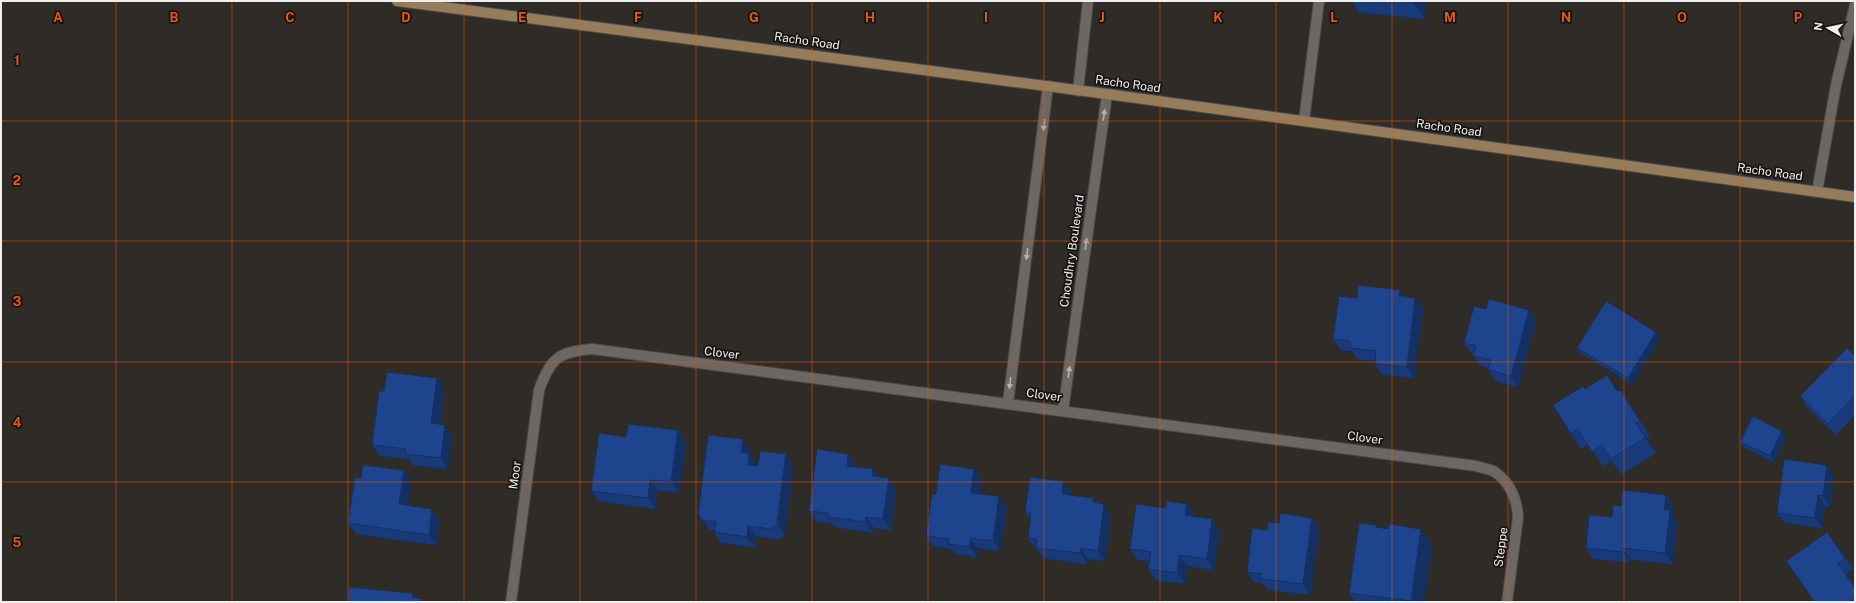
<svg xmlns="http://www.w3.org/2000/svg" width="1856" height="603" font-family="'Public Sans',sans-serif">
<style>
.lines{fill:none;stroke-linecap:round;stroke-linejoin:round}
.lane-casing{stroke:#4b4946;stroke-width:12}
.street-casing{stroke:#4b4946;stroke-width:12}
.secondary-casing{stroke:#4b4946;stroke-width:12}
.lane{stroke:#6b6863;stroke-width:10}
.street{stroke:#6b6863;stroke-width:10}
.secondary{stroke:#957c5b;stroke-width:10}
.wall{fill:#193a79}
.shaded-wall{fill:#143063}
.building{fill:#1d448d;stroke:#143063}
.oneway{fill:#b5b2af}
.grid{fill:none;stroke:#e8590c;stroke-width:1;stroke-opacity:0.55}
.labels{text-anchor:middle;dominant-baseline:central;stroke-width:3.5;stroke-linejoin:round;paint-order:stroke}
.street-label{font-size:12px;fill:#f1efed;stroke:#161413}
.grid-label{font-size:13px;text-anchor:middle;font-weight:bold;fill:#e8590c;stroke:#161413;stroke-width:3.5;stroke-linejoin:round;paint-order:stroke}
</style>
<rect width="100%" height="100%" fill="#2f2c28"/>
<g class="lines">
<defs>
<path id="lane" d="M1817 192 1836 85 1855 5"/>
<path id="street" d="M1078 91 1088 1
M1304 121 1319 1
M1008 403 1048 86
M1063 411 1107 94
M511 602 539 390C551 358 558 352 592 349L1476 466C1482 468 1490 469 1495 472 1510 483 1517 499 1518 517L1507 602"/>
<path id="secondary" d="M397 1 1107 94 1855 197"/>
</defs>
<use href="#lane" class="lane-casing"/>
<use href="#street" class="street-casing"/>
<use href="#secondary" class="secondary-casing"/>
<use href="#lane" class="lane"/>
<use href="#street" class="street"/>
<use href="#secondary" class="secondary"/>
</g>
<path class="wall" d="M1351 1H1426L1425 19 1359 12Z
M1400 290 1405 297 1415 298 1423 309 1414 378 1382 374 1375 364V361L1357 359 1352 351 1341 350 1333 339 1357 298Z
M1486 309 1529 310 1536 320 1518 387 1496 381 1488 370 1489 368 1481 366 1473 356 1474 354H1472L1464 343Z
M1660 337 1632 384 1581 353 1577 348Z
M1855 356V415L1836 435 1807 407 1800 396Z
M444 389 440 424 452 435 448 469 413 465 409 459 380 456 372 445 384 391Z
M1585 389 1618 391 1620 390 1630 404 1650 436 1646 438 1656 453 1621 474 1612 461 1603 466 1588 444 1581 449 1571 434Z
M678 430 686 441 679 493 658 490 655 509 599 501 591 491 626 437Z
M1786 437 1774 462 1744 447 1740 442Z
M750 450V454L757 464V466L793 465 785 534 779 540 756 536 755 547 721 543 714 532V531L710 530 698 514Z
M848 454 856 464V467L873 469 878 476 896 488 891 530 874 528 873 533 835 527 832 524 816 521 809 511Z
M974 469 982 480 980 494 1007 507 1000 551 978 548 977 557 955 554 952 549 933 546 926 536 936 494Z
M1834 475 1830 507 1825 506 1822 528 1785 523 1777 513Z
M361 478 411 481 408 505 440 520 436 545 356 534 348 523Z
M1063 481 1071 492V495L1097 503 1111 514 1105 561 1088 559 1087 564 1043 558 1028 538 1030 519 1025 512Z
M1666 495 1673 506 1672 514 1677 521 1673 564 1630 559V562L1593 559 1586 548 1612 517Z
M1187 504 1194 514V516L1220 529 1214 570 1187 566 1185 584 1156 580 1148 569 1149 561 1138 560 1130 549 1165 508Z
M1312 518 1319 528 1310 595 1268 590 1264 584 1254 582 1247 572 1267 530 1279 523Z
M1376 525 1377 527 1388 529H1421L1432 544 1424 602H1356L1349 593Z
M1827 532 1853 568 1845 574 1855 588V602H1815Z"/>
<path class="shaded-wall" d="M1412 1H1426L1425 19Z
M1400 290 1408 300 1399 296Z
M1415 298 1423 309 1414 378 1407 367Z
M1529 310 1536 320 1518 387 1511 376Z
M1656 332 1660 337 1632 384 1628 378Z
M1607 375 1618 390 1628 406 1617 391Z
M437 378 444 389 438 433 431 423Z
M1620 390 1630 404 1650 436 1640 421Z
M1636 423 1656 453 1645 438Z
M445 425 452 435 448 469 441 458Z
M678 430 686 441 679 493 671 482Z
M1782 431 1786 437 1774 462 1770 456Z
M743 439 750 450V454L757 464 755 475 748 465 741 453Z
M786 454 793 465 785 534 777 524Z
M848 454 856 464 855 476 847 466Z
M1827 465 1834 475 1830 507 1823 496Z
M873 469 880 480 872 476Z
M974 469 982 480 978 503 971 493Z
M404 470 411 481 407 515 399 504Z
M889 478 896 488 891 530 883 519Z
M650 480 658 490 655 509 648 498Z
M1063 481 1071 492 1069 504 1062 494Z
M1666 495 1673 506 1672 514 1677 521 1673 564 1665 553 1664 510Z
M1818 495 1825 506 1822 528 1815 518Z
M999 496 1007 507 1000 551 993 541Z
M1093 498 1101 508 1093 502Z
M1104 504 1111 514 1105 561 1098 551Z
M1187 504 1194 514 1193 526 1185 515Z
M432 509 440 520 436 545 429 535Z
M866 517 874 528 873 533 866 522Z
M1312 518 1319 528 1310 595 1303 584Z
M1212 519 1220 529 1214 570 1207 559Z
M748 526 756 536 755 547 747 537Z
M1421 529 1432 544 1424 602H1412Z
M971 538 978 548 977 557 969 547Z
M1081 548 1088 559 1087 564 1080 553Z
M1623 548 1630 559V562L1623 552Z
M1179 555 1187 566 1185 584 1177 573Z
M412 593 418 602 412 597Z"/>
<path class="building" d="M1358 285 1400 290 1399 296 1415 298 1407 367 1375 364 1376 351 1350 348V341L1333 339 1339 296 1357 298Z
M1489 299 1529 310 1511 376 1488 370 1491 360 1473 356 1476 346 1464 343 1474 306 1486 309Z
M1606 301 1656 332 1628 378 1577 348Z
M1847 348 1855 356V398L1854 397 1828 424 1800 396Z
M387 372 437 378 431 423 445 425 441 458 406 454V449L372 445 379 391H384Z
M1607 375 1617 391 1620 390 1640 421 1636 423 1645 438 1611 459 1602 445 1592 452 1578 429 1571 434 1553 405 1583 386 1585 389Z
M1753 416 1782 431 1770 456 1740 442Z
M628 424 678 430 671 482 650 480 648 498 591 491 599 433 626 437Z
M708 435 743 439 741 453H749L748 465 758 466 760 451 786 454 777 524 771 529 748 526 747 537 714 532 716 522 702 520 698 514Z
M817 449 848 454 847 466 873 469 872 476 889 478 883 519 866 517V522L828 517V513L809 511Z
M1784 459 1827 465 1823 496 1818 495 1815 518 1777 513Z
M940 464 974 469 971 493 999 496 993 541 971 538 969 547 948 544 949 539 926 536 932 494H936Z
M363 465 404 470 399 504 432 509 429 535 348 523 355 477 361 478Z
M1030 477 1063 481 1062 494 1093 498V502L1104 504 1098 551 1081 548 1080 553 1036 548 1037 539 1028 538 1031 513 1025 512Z
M1622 490 1666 495 1664 510H1670L1665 553 1623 548V552L1586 548 1589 515 1612 517 1613 505 1621 506Z
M1167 501 1187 504 1185 515 1212 519 1207 559 1179 555 1177 573 1148 569 1151 552 1130 549 1136 504 1165 508Z
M1280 513 1312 518 1303 584 1261 579 1262 574 1247 572 1252 528 1267 530 1268 522 1279 523Z
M1359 523 1376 525V527L1388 529 1389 524 1421 529 1411 601 1349 593Z
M1827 532 1845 558 1838 563 1855 588V598L1849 602H1815L1786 561Z
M349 587 412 593V597L422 599 421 602H348Z"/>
<defs><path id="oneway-solid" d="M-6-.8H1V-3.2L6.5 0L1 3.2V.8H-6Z"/></defs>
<g class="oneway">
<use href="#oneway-solid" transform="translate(1104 115) rotate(-82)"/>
<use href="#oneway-solid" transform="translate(1044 125) rotate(97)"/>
<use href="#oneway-solid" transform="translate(1086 244) rotate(-82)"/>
<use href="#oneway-solid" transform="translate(1027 254) rotate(97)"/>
<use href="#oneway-solid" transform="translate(1069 372) rotate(-82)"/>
<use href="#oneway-solid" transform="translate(1010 383) rotate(97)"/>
</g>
<path class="grid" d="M116 1V602M232 1V602M348 1V602M464 1V602M580 1V602M696 1V602M812 1V602M928 1V602M1044 1V602M1160 1V602M1276 1V602M1392 1V602M1508 1V602M1624 1V602M1740 1V602M1 121H1855M1 241H1855M1 362H1855M1 482H1855"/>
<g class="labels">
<g class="street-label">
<text transform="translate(807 41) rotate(8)">Racho Road</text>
<text transform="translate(1128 84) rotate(8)">Racho Road</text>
<text transform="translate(1449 128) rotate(8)">Racho Road</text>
<text transform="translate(1770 172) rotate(8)">Racho Road</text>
<text transform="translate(1072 251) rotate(-82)">Choudhry Boulevard</text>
<text transform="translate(722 353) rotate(7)">Clover</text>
<text transform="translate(1044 395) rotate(8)">Clover</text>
<text transform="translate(1365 438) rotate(8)">Clover</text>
<text transform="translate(515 475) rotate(-82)">Moor</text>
<text transform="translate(1501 547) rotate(-82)">Steppe</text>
</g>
</g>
<g class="grid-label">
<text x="58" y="22">A</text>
<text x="174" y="22">B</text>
<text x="290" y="22">C</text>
<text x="406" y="22">D</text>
<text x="522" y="22">E</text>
<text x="638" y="22">F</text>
<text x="754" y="22">G</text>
<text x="870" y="22">H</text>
<text x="986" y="22">I</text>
<text x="1102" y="22">J</text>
<text x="1218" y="22">K</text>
<text x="1334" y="22">L</text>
<text x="1450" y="22">M</text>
<text x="1566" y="22">N</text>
<text x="1682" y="22">O</text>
<text x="1798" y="22">P</text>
<text x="17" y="65">1</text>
<text x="17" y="185">2</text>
<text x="17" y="306">3</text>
<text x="17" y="427">4</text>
<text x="17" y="547">5</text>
</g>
<rect width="1856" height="603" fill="none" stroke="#f1efed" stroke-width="4"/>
<g transform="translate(1828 28) rotate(279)" stroke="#161413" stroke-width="3" paint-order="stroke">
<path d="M0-3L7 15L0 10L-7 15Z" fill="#f1efed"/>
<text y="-6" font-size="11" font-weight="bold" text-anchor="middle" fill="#f1efed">N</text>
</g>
</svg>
